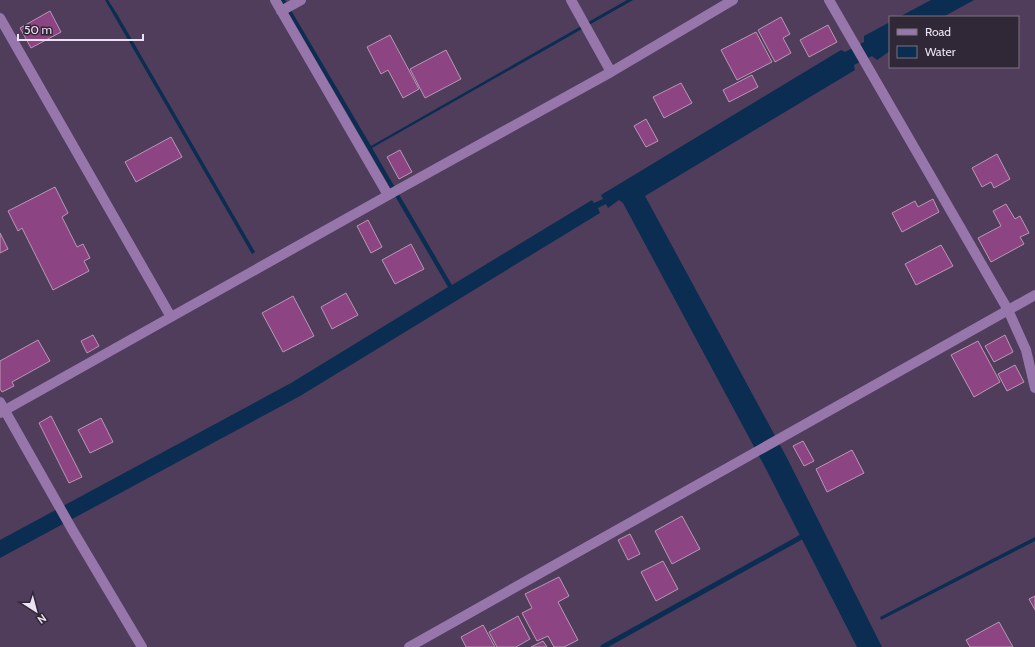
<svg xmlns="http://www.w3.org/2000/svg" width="1035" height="647" font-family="Cabin,sans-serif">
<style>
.water{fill:#0a2d51}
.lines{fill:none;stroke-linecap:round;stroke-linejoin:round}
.stream{stroke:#0a2d51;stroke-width:5}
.building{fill:#8c4482;stroke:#ba98b4}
.minor{stroke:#9777ab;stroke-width:10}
</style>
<rect width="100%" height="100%" fill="#503d5b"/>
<path class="water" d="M105 0H108L117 14 255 252 252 254Z
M281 0H285L371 146 627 0H633L372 148 452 285 592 200 594 203 603 199 601 195 841 50 845 52 864 42V36L890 22V51L877 60 872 56 854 65 855 70 645 196 787 458 882 647H857L766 469 623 203 619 200 608 208 606 204 598 208 600 213 300 396 0 558V540L291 383 448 287Z
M931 0H974L943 17H899Z
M1035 537V541L881 620 880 617Z"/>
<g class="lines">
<path class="stream" d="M603 647 805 535"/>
</g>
<path class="building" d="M50 11 61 32 31 48 20 28Z
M781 17 790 34 783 38 791 53 775 62 758 30Z
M828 25 837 42 809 57 800 40Z
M756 32 772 62 737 80 721 50Z
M390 35 419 89 403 98 388 70 381 74 367 47Z
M446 50 461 79 425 98 410 69Z
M752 75 758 87 729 102 723 90Z
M681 83 692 103 664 118 653 97Z
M646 119 658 141 646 147 634 126Z
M171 137 182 157 136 182 125 162Z
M400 150 412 172 399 179 387 157Z
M997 154 1010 179 994 188 991 182 982 187 972 168Z
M55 187 68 213 62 217 77 247 83 244 90 258 84 261 89 271 53 290 22 228 18 231 8 211Z
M933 199 939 212 902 232 892 213 915 201 918 207Z
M1006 204 1015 219 1020 216 1029 233 1020 237 1024 244 991 262 978 238 1001 226 993 211Z
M368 220 382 247 371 253 357 226Z
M0 233 8 249 0 253Z
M411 244 424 269 395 284 382 260Z
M941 245 953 266 916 285 905 264Z
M346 293 358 315 332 329 321 307Z
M293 296 314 336 283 352 262 313Z
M93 335 99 346 87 353 81 341Z
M1005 335 1013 352 994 362 985 346Z
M38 340 50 361 12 382 14 386 2 392 0 389V361Z
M978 341 1000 382 974 397 951 355Z
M1015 365 1024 382 1007 391 998 374Z
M51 416 82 477 69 483 39 423Z
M101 418 113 442 90 453 78 430Z
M803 441 814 461 804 466 793 446Z
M852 450 864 473 827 492 816 469Z
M682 516 700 549 672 564 655 531Z
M630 534 640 554 628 560 618 540Z
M663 561 678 589 656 601 641 572Z
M559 577 569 596 558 602 578 640 564 647H554L548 636 537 641 522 613 532 608 525 594Z
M1035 596V610L1029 599Z
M518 616 530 639 516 647H497L489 632Z
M999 622 1013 647H970L966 640Z
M483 625 495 647H466L461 637Z
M543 641 547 647H531Z"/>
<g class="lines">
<path class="minor" d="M275 0 388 195
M571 0 611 72
M829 0 1008 310 1026 350 1035 388
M281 11 301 0
M0 18 171 317
M0 402 73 531 142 647
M0 413 401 188 611 72 733 0
M409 647 1035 295"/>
</g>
<rect x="889" y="16" width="130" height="52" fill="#302836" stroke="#7c7282"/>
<rect x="897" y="29" width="20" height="6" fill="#9777ab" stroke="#7c7282"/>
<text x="925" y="36" font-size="12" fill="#ede2f4">Road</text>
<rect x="897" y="46" width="20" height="12" fill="#0a2d51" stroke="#7c7282"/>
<text x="925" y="56" font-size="12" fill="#ede2f4">Water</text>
<g transform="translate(36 611) rotate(144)" stroke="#302836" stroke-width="3" paint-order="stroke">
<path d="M0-3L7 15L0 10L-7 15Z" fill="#ede2f4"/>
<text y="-6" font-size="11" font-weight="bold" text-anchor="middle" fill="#ede2f4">N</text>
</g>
<path d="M18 34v6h125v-6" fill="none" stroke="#ede2f4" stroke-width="2"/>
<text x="24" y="34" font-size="12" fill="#ede2f4" stroke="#302836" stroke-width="3" paint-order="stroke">50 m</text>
</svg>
